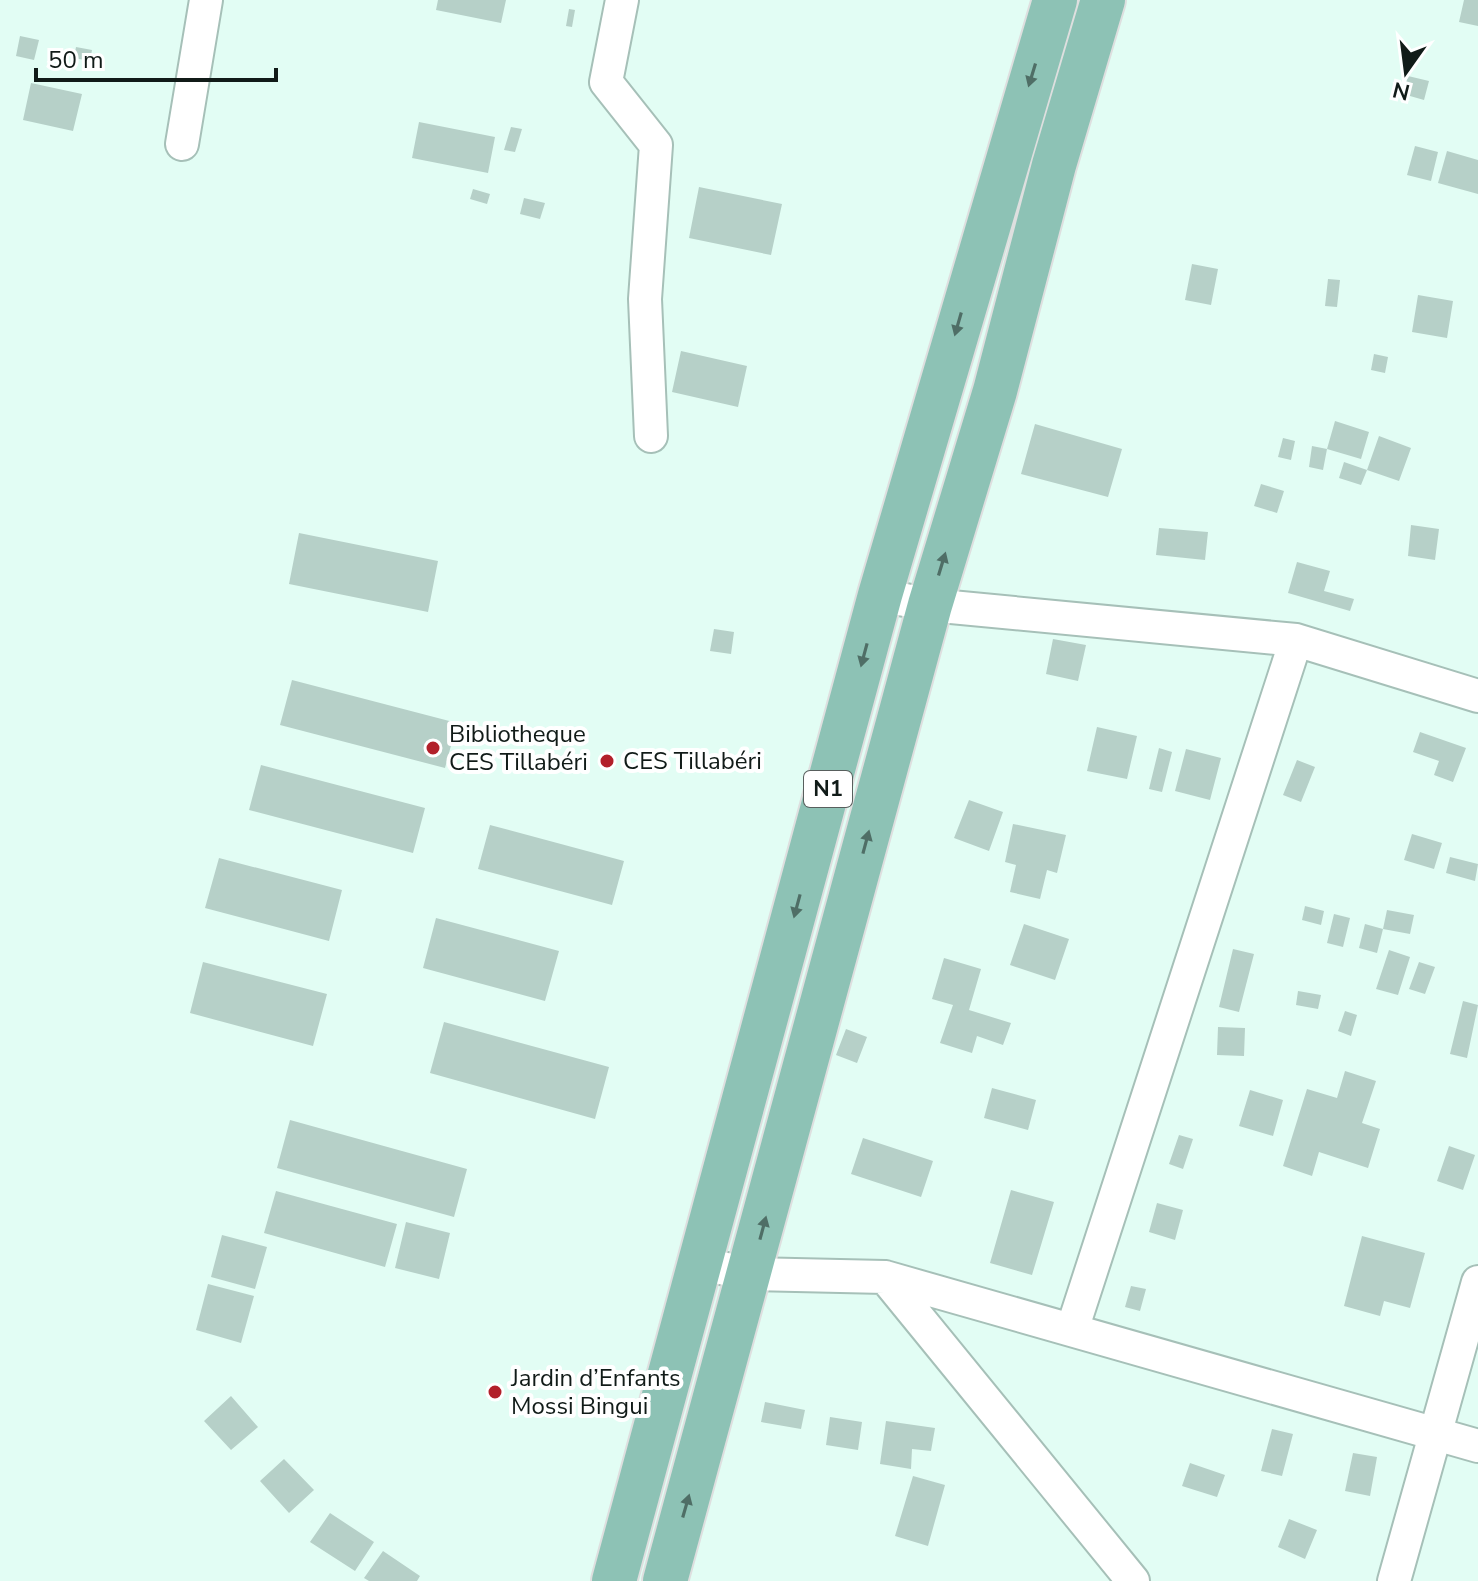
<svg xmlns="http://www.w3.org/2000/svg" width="1478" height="1581" font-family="'Nunito Sans',sans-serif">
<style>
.building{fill:#b6d0c8}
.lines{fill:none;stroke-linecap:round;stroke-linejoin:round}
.minor-casing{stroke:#a6c0b8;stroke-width:36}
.primary-casing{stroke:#dedfdf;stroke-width:48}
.minor{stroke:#fff;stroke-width:32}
.primary{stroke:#8dc2b5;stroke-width:44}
.oneway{fill:#4f6e66}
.poi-dot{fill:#b2202a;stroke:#fff;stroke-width:3}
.labels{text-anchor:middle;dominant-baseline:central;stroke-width:8;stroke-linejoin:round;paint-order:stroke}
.shield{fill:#fff;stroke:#585f5d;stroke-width:2}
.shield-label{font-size:22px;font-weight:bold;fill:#111b18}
.poi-label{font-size:24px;fill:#111b18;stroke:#fff;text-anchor:start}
</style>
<rect width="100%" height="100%" fill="#e2fdf4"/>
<path class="building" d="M438 0H506L501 23 436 10Z
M1464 0H1478V26L1459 22Z
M569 9 575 10 572 27 566 26Z
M20 36 39 40 34 60 16 56Z
M76 47 92 50 90 61 74 58Z
M1408 76 1429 81 1424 100 1403 94Z
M31 83 82 94 73 131 23 120Z
M419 122 495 137 488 173 412 158Z
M511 127 522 129 515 152 504 150Z
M1415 146 1438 152 1431 181 1407 175Z
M1447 151 1478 160V194L1438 183Z
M699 187 782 204 771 255 689 238Z
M473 189 490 194 487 204 470 199Z
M524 198 545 203 540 219 520 214Z
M1192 264 1218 269 1211 305 1185 300Z
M1328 279 1340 280 1337 307 1325 306Z
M1418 295 1453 301 1447 338 1412 332Z
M681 351 747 366 738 407 672 392Z
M1374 354 1388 357 1385 373 1371 370Z
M1335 421 1369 432 1361 459 1327 449Z
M1035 424 1122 449 1108 497 1021 474Z
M1379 436 1411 448 1399 481 1367 470Z
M1283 438 1295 441 1291 460 1278 457Z
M1312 446 1327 449 1323 470 1309 467Z
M1344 462 1367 470 1361 485 1339 478Z
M1261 484 1284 491 1277 513 1254 506Z
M1411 525 1439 529 1435 560 1408 556Z
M1159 528 1208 532 1205 560 1156 555Z
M299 533 438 561 428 612 289 584Z
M1297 562 1330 571 1324 591 1354 599 1350 611 1288 593Z
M714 629 734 632 731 654 710 651Z
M1053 639 1086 645 1078 681 1046 674Z
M292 680 457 723 445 768 280 725Z
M1097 727 1137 736 1127 779 1087 771Z
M1420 732 1466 748 1453 782 1434 775 1439 761 1413 752Z
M1159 748 1172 752 1162 792 1149 789Z
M1186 749 1221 758 1210 800 1175 791Z
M1297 760 1315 767 1301 802 1283 795Z
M261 765 425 808 413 853 249 810Z
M969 800 1003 812 989 851 954 838Z
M1013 824 1066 835 1057 873 1047 870 1040 899 1010 892 1016 865 1005 862Z
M490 825 624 861 612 905 478 869Z
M1412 834 1442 843 1434 869 1404 860Z
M1450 857 1478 864 1475 881 1446 873Z
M219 858 342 890 329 941 205 908Z
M1305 906 1324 911 1321 925 1302 920Z
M1387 910 1414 915 1410 934 1383 929Z
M1334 914 1350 918 1343 947 1327 943Z
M436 918 559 951 545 1001 423 968Z
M1024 924 1069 939 1055 980 1010 965Z
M1365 924 1383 929 1377 953 1359 948Z
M1233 949 1254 954 1239 1012 1219 1007Z
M1389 950 1410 957 1398 995 1376 989Z
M944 958 981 969 969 1010 1011 1023 1003 1045 977 1036 972 1053 940 1043 953 1005 932 999Z
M203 962 327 994 313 1046 190 1013Z
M1419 962 1435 967 1425 994 1409 989Z
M1298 991 1321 995 1318 1009 1296 1005Z
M1463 1001 1478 1005 1467 1058 1450 1054Z
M1345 1011 1357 1015 1351 1036 1338 1031Z
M444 1022 609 1067 595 1119 430 1073Z
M1218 1027 1245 1028 1244 1056 1217 1055Z
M846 1029 867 1037 857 1063 836 1055Z
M1345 1071 1376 1081 1362 1123 1380 1129 1368 1168 1319 1152 1312 1176 1283 1166 1307 1089 1337 1098Z
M992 1088 1036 1100 1028 1130 984 1118Z
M1250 1090 1283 1100 1273 1136 1239 1126Z
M290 1120 467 1169 454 1217 277 1168Z
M1179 1135 1193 1139 1183 1169 1169 1164Z
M863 1138 933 1161 921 1197 851 1174Z
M1449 1146 1475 1155 1463 1190 1437 1181Z
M1011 1190 1054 1202 1032 1275 990 1263Z
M276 1191 397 1224 385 1267 264 1233Z
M1157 1203 1183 1210 1175 1240 1149 1232Z
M406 1222 450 1233 439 1279 395 1268Z
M222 1235 267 1247 255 1289 211 1277Z
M1362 1236 1425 1253 1410 1308 1384 1301 1380 1316 1344 1306Z
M208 1284 254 1296 241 1343 196 1330Z
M1131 1286 1146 1289 1140 1311 1125 1307Z
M231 1396 258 1427 231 1450 204 1421Z
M765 1402 805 1410 801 1429 761 1422Z
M830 1417 862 1422 858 1450 826 1445Z
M886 1421 935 1428 931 1451 912 1449 911 1469 880 1464Z
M1272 1429 1293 1434 1282 1476 1261 1471Z
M1353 1453 1377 1457 1370 1496 1345 1491Z
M284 1459 314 1490 289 1513 260 1481Z
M1190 1463 1225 1475 1217 1497 1182 1486Z
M913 1476 945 1485 928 1546 895 1536Z
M330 1513 374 1542 355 1571 310 1542Z
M1289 1519 1317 1530 1305 1559 1278 1547Z
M383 1551 420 1576 417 1581H369L364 1578Z"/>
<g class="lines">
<defs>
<path id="minor" d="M622 0 606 82 656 145 645 299 651 436
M182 144 206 0
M880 595 930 605 1296 640 1478 696
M701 1264 751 1274 885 1277 1478 1446
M885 1277 1133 1581
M1072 1330 1296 640
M1394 1581 1478 1282"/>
<path id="primary" d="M614 1581 880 595 1055 0
M665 1581 930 605 995 391 1054 165 1103 0"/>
</defs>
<use href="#minor" class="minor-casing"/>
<use href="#primary" class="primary-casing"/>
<use href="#minor" class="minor"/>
<use href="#primary" class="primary"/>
</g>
<defs><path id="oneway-solid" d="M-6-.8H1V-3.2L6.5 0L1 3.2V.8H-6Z" transform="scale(2)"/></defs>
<g class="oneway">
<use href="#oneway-solid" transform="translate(1032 75) rotate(107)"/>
<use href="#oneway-solid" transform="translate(958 324) rotate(106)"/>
<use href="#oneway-solid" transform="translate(942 564) rotate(-73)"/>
<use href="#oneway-solid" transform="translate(864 655) rotate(105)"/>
<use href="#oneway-solid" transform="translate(866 842) rotate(-75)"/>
<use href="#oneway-solid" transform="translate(797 906) rotate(105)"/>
<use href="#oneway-solid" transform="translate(763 1228) rotate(-75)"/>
<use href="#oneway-solid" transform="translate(686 1506) rotate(-74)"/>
</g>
<g class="poi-dot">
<circle cx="433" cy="748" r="8"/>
<circle cx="607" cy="761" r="8"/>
<circle cx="495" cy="1392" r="8"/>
</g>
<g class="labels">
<rect class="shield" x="804" y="771" width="48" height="36" rx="6"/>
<g class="shield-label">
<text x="828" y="789">N1</text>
</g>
<g class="poi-label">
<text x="449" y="734">Bibliotheque<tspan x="449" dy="28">CES Tillabéri</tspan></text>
<text x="623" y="761">CES Tillabéri</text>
<text x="511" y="1378">Jardin d’Enfants<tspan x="511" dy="28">Mossi Bingui</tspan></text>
</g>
</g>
<g transform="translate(1406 72) rotate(194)" stroke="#ffffff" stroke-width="6" paint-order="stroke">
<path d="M0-6L14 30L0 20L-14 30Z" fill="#111b18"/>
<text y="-12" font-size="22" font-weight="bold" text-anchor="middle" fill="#111b18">N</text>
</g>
<path d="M36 68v12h240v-12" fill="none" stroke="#111b18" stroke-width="4"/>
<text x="48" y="68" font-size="24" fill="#111b18" stroke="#ffffff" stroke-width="6" paint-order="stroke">50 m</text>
</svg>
